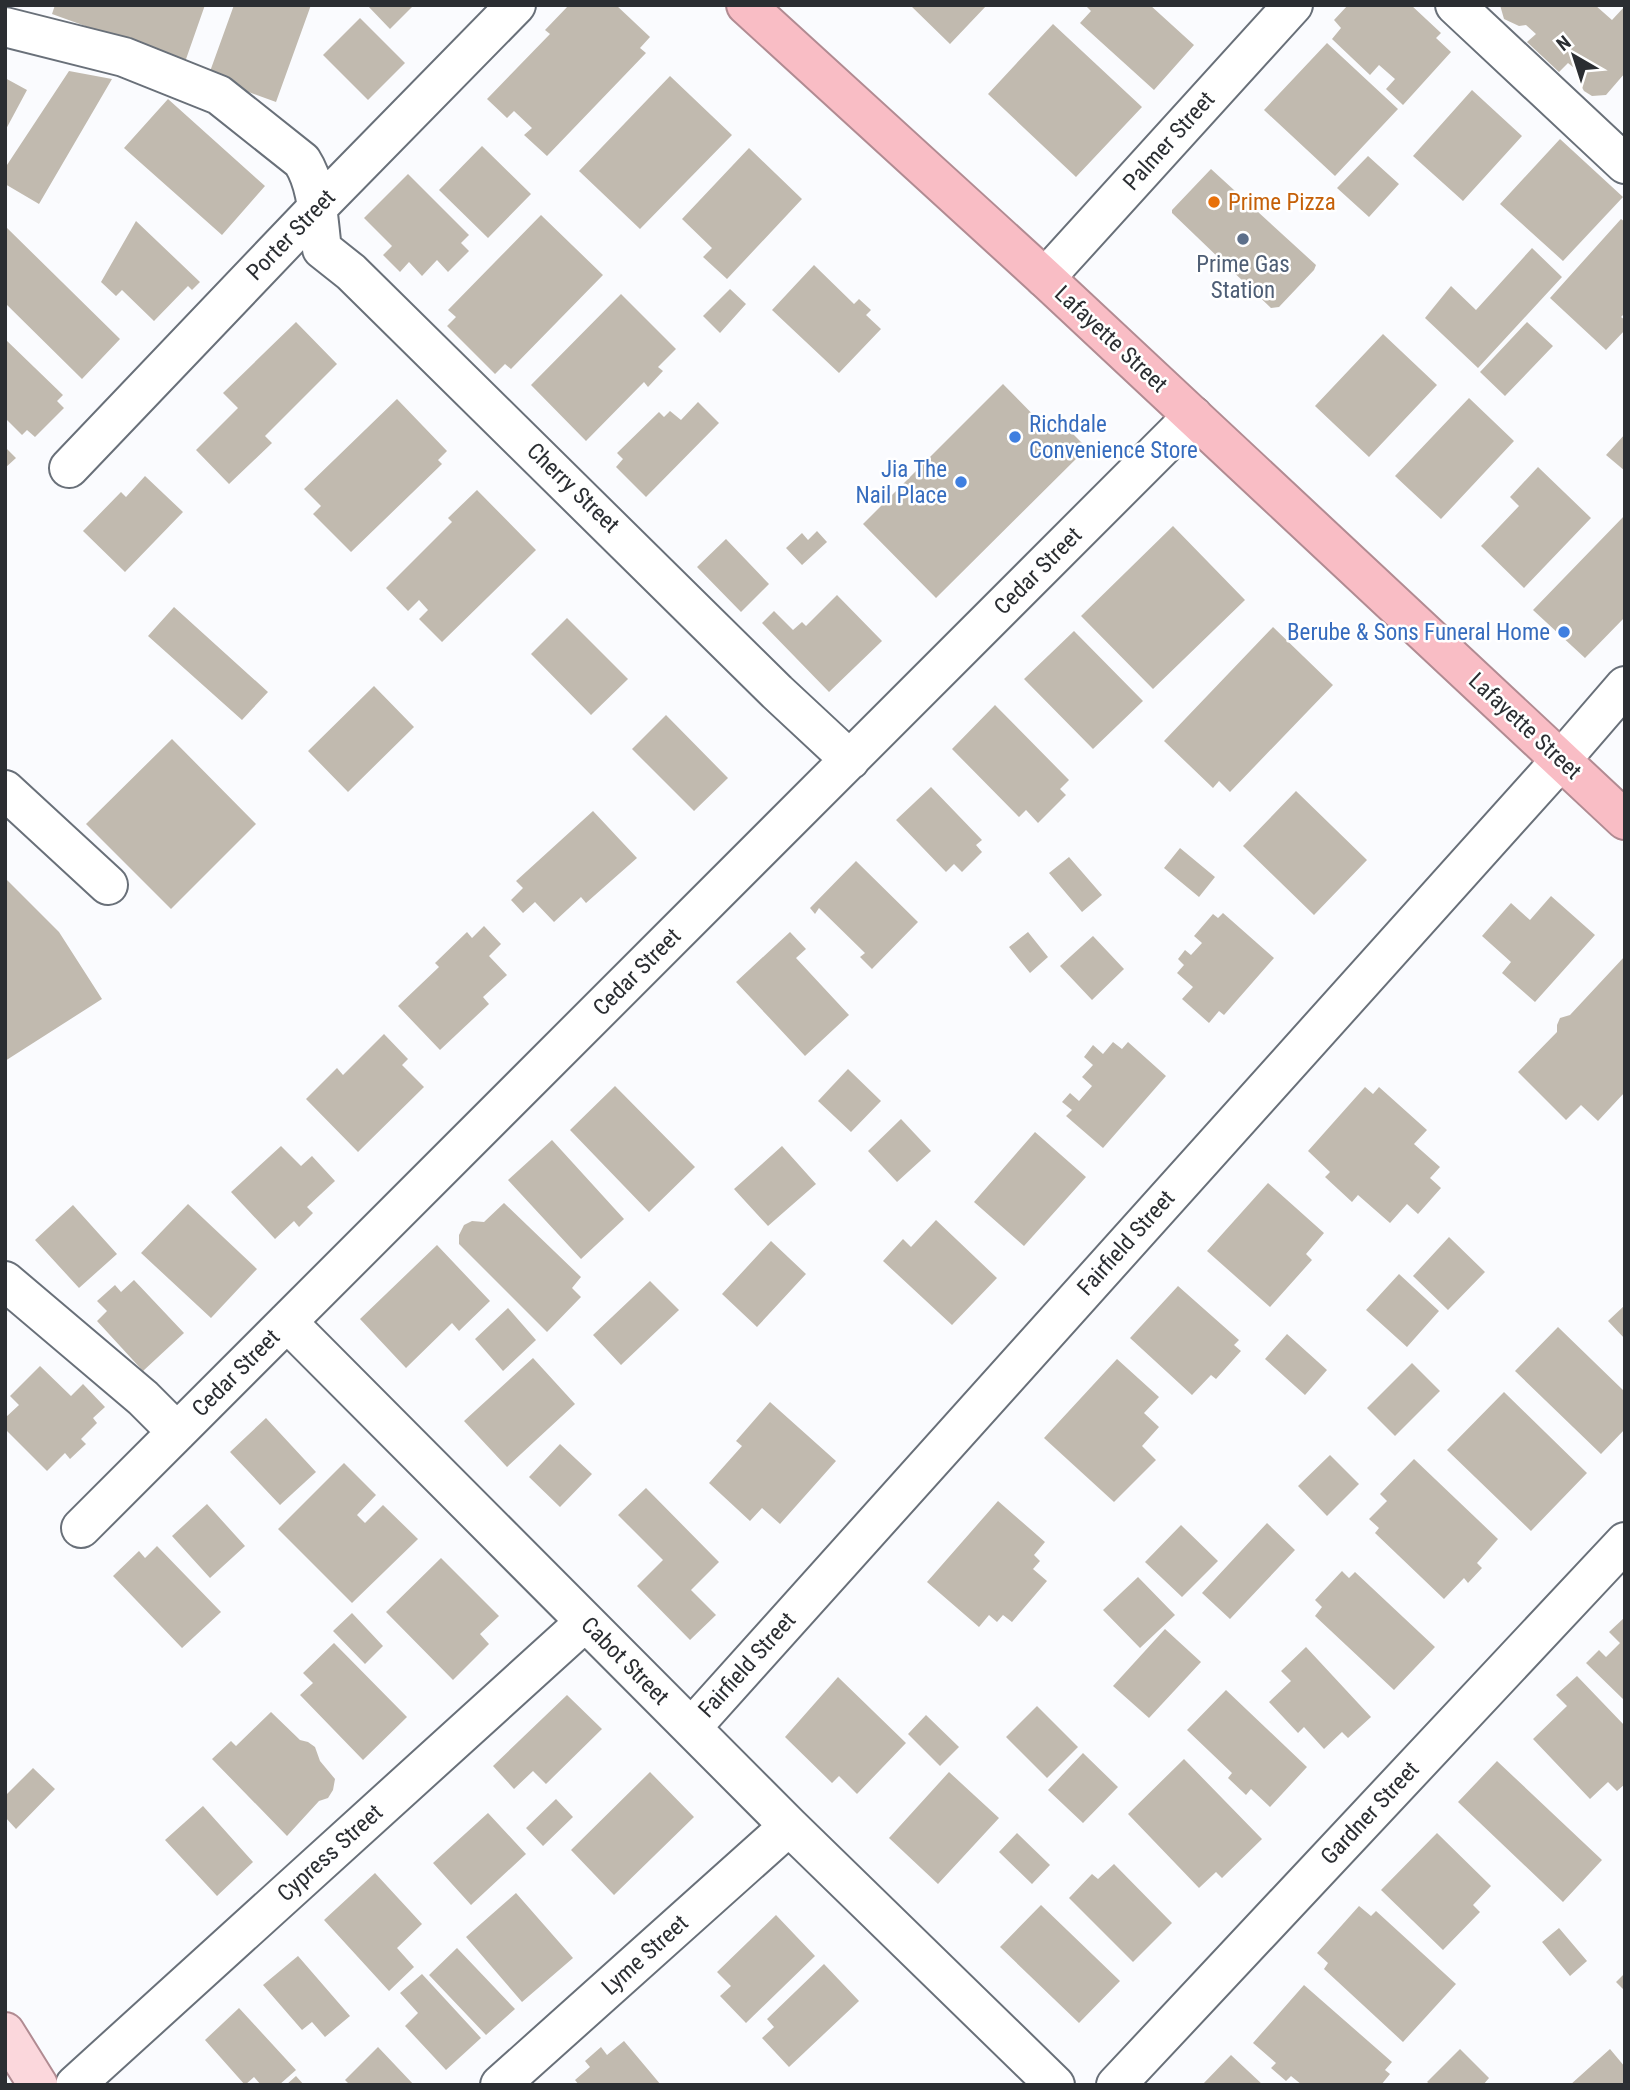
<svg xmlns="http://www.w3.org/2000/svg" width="1630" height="2090" font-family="'Roboto Condensed',sans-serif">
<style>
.building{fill:#c1baaf}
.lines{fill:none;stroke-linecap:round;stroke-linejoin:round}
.street-casing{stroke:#697079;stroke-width:42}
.primary-casing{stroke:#b18b92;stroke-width:42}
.highway-casing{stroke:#b18b92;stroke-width:42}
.street{stroke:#fff;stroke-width:38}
.primary{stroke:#fbd7dc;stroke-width:38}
.highway{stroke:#f9bdc5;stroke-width:38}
.food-dot{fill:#e8710a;stroke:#fff;stroke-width:2.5}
.service-dot{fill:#5c6f8a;stroke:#fff;stroke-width:2.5}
.shop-dot{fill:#3f7fe0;stroke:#fff;stroke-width:2.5}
.labels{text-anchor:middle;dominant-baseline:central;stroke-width:5;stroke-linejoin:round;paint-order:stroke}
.street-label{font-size:23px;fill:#2b2e32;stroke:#fff}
.food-label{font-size:23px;fill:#c56008;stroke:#fff;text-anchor:start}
.service-label{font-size:23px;fill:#4e5e75;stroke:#fff}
.shop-label{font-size:23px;fill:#366cbe;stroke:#fff;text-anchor:end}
</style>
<rect width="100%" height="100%" fill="#fafbfe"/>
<path class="building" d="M55 5H205L185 62 52 14Z
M234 5H311L276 102 208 77Z
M367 5H414L390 29Z
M569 5H616L650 37 640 48 646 53 547 156 524 135 532 128 514 111 507 118 487 99 550 34 545 30Z
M910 5H987L950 44Z
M1085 5H1150L1194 45 1154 90 1080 23 1091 11Z
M1348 5H1411L1441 33 1436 38 1451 52 1403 105 1386 89 1395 79 1379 65 1370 75 1332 39 1341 28 1334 20Z
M1500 5H1595L1612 20 1625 6V73L1606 95 1592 96 1584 91 1579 82V72L1568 63 1559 72 1527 42 1536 34 1526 25 1519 26 1504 19Z
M360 18 405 63 368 100 323 55Z
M1053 24 1142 107 1076 177 988 94Z
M1327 43 1398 109 1335 176 1264 110Z
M69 71 112 79 39 204 5 184V168Z
M670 76 732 135 640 229 579 171Z
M5 78 27 90 5 131Z
M1472 90 1522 136 1463 201 1413 156Z
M168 99 265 186 222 235 124 148Z
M1560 139 1623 197 1563 261 1500 204Z
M482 146 531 194 488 238 439 190Z
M749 148 802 199 727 279 703 257 712 248 682 219Z
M1368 156 1399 184 1369 217 1337 188Z
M1211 169 1316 265 1314 270 1279 307 1271 308 1172 213V210Z
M408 174 469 235 461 243 469 251 448 272 437 260 422 276 409 262 400 272 383 255 392 246 364 218Z
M541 215 603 275 511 369 505 364 495 374 447 326 456 317 448 310Z
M1621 219 1625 222V313L1621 317 1625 320V330L1606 350 1550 298Z
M136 221 200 282 192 290 188 286 154 321 122 290 116 296 101 282Z
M5 226 120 339 82 379 5 303Z
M1532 248 1562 277 1478 368 1425 318 1451 286 1476 310Z
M814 265 854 304 859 299 871 310 866 315 881 329 839 373 772 310Z
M730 289 746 304 720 333 703 316Z
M621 294 676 349 658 367 663 371 648 387 644 382 586 441 531 385Z
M296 322 337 364 265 436 272 443 229 484 196 450 238 408 223 393Z
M1527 322 1553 346 1505 396 1480 372Z
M1383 334 1437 385 1369 457 1315 406Z
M5 339 63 395 57 401 64 408 35 437 27 430 22 435 5 418Z
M1003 384 1050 432 1060 421 1087 448 936 598 863 524Z
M1469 398 1514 441 1441 519 1395 476Z
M397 399 447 451 438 460 442 464 351 552 313 514 321 506 304 489Z
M698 402 719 423 646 497 616 467 623 459 617 453 659 412 664 417 670 411 681 420Z
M1625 434V471L1606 455Z
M5 447 16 458 5 468Z
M1538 467 1591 518 1524 588 1481 546 1519 506 1510 497Z
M145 476 183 512 125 572 83 531 121 492 126 497Z
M477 490 536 550 442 642 419 619 428 610 419 600 408 611 386 588 452 522 448 518Z
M1625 515V617L1585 658 1533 610Z
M1173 526 1245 600 1153 689 1081 616Z
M817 531 827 542 802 565 786 548 802 533 808 540Z
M726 539 769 584 741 612 697 567Z
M837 595 882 641 829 692 762 623 774 611 793 630 802 622 806 626Z
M174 607 268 692 242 720 148 636Z
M567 618 628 679 591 715 531 654Z
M1273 627 1333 685 1230 792 1219 781 1213 788 1164 741Z
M1074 631 1143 701 1093 749 1024 679Z
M374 686 414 727 348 792 308 751Z
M995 705 1069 780 1060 789 1066 795 1038 823 1026 810 1019 817 952 749Z
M666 715 728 778 694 811 632 749Z
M172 739 256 824 171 909 86 824Z
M931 787 982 840 976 845 982 852 962 872 954 864 946 872 896 820Z
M1296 791 1367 860 1314 915 1243 846Z
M593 811 637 858 586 903 581 897 554 922 535 902 523 913 511 900 523 888 516 881Z
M1180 848 1215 877 1199 897 1164 868Z
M1069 857 1102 895 1082 912 1049 873Z
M856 861 918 922 872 969 860 957 865 953 819 908 815 914 810 908Z
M5 878 59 932 102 999 5 1061Z
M1551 896 1595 935 1535 1002 1502 973 1511 962 1482 936 1511 903 1530 920Z
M1223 913 1274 958 1224 1015 1219 1011 1209 1023 1182 999 1193 987 1177 973 1184 965 1178 959 1185 950 1191 955 1202 943 1194 936 1213 914 1218 918Z
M484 926 501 944 489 956 507 975 483 997 489 1004 440 1050 398 1006 439 967 435 963 467 932 472 938Z
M790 932 806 949 796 958 849 1015 805 1056 736 982Z
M1028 932 1048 957 1030 973 1009 947Z
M1093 936 1124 969 1092 1000 1060 966Z
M1625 956V1092L1598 1121 1581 1105 1566 1120 1518 1072 1557 1032V1025L1560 1018 1570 1015Z
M384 1034 408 1059 402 1065 424 1087 358 1152 306 1099 337 1068 343 1075Z
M1113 1042 1122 1049 1128 1042 1166 1076 1103 1148 1066 1116 1072 1110 1062 1102 1070 1093 1079 1101 1092 1086 1082 1077 1093 1065 1084 1057 1093 1045 1103 1054Z
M848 1069 881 1101 851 1132 818 1101Z
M615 1086 695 1167 649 1212 570 1130Z
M1365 1087 1373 1094 1379 1087 1427 1130 1414 1144 1440 1167 1430 1178 1441 1188 1418 1214 1407 1204 1390 1223 1358 1195 1352 1202 1325 1177 1330 1172 1308 1151Z
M901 1119 931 1151 897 1182 868 1151Z
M1035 1132 1086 1177 1024 1246 974 1202Z
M552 1140 624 1219 581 1259 508 1180Z
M281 1146 301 1166 312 1156 335 1181 307 1207 313 1213 299 1227 294 1221 275 1239 231 1192Z
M782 1146 816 1184 768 1226 734 1189Z
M1268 1183 1324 1233 1306 1254 1312 1260 1270 1307 1207 1251Z
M504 1203 581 1277 572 1288 581 1297 547 1332 459 1244V1235L464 1225 472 1221 484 1222Z
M188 1204 257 1269 211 1318 141 1253Z
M73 1205 117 1254 79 1288 35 1240Z
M936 1220 997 1278 952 1325 883 1261 903 1239 911 1247Z
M1449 1237 1485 1272 1448 1310 1413 1276Z
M771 1241 806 1274 757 1327 722 1294Z
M437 1245 490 1301 459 1331 452 1323 406 1368 360 1319Z
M1399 1274 1439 1311 1407 1347 1366 1310Z
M134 1280 184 1333 143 1371 97 1321 107 1311 97 1301 115 1285 121 1292Z
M650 1281 679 1310 621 1365 593 1335Z
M1178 1286 1239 1340 1234 1345 1241 1351 1216 1379 1211 1375 1192 1395 1130 1338Z
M1625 1305V1339L1608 1321Z
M508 1308 536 1340 503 1371 475 1339Z
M1558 1327 1625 1392V1429L1601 1454 1515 1371Z
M1287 1334 1327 1370 1305 1395 1265 1359Z
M533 1358 575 1404 507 1467 464 1421Z
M1117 1359 1159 1397 1144 1413 1159 1427 1142 1446 1156 1460 1114 1502 1044 1438Z
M1412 1363 1440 1391 1395 1436 1367 1408Z
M40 1366 71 1396 83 1384 105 1407 93 1418 97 1423 81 1439 86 1444 70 1459 65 1453 47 1471 5 1429V1418L19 1405 10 1396Z
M1504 1392 1587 1473 1531 1531 1447 1450Z
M770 1402 836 1461 780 1524 762 1508 750 1521 709 1483 742 1446 736 1441Z
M266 1418 316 1472 280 1505 230 1452Z
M560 1444 592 1474 560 1507 529 1477Z
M1330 1455 1359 1484 1327 1516 1298 1486Z
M1414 1459 1498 1539 1477 1563 1482 1568 1468 1583 1464 1578 1444 1599 1375 1533 1379 1528 1369 1519 1387 1501 1380 1494Z
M344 1463 376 1495 357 1515 365 1523 383 1505 418 1539 352 1603 278 1529Z
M646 1488 719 1562 691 1590 716 1615 690 1640 637 1586 663 1560 618 1515Z
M998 1501 1045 1542 1034 1555 1040 1561 1033 1569 1047 1581 1012 1622 1003 1615 997 1622 989 1615 979 1627 927 1582Z
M207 1504 245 1546 210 1578 172 1536Z
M1267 1523 1295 1550 1230 1619 1202 1593Z
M1181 1525 1218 1561 1182 1597 1145 1562Z
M157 1546 221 1612 182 1648 113 1576 139 1551 145 1558Z
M441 1558 499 1616 480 1634 489 1644 453 1680 386 1612Z
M1342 1571 1349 1578 1355 1572 1435 1647 1394 1690 1315 1616 1322 1607 1315 1600Z
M1138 1577 1175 1615 1140 1648 1103 1610Z
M352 1613 383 1646 365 1664 333 1631Z
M1625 1617V1701L1586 1663 1599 1650 1606 1657 1620 1643 1609 1632Z
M1165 1629 1201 1662 1149 1718 1113 1686Z
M334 1643 407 1717 363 1760 300 1695 313 1683 303 1673Z
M1306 1647 1371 1717 1348 1738 1342 1732 1324 1749 1304 1727 1298 1733 1269 1702 1291 1681 1281 1671Z
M1577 1676 1625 1726V1784L1617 1791 1608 1782 1590 1799 1533 1739 1567 1706 1556 1695Z
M838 1677 906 1743 857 1794 839 1776 832 1783 785 1737Z
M1226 1690 1307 1767 1270 1807 1251 1789 1246 1795 1228 1778 1232 1773 1187 1730Z
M567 1695 602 1729 546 1784 533 1771 514 1789 493 1766Z
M1037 1706 1078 1747 1047 1778 1006 1737Z
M271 1712 300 1740 308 1742 315 1747 320 1761 335 1779 333 1790 328 1798 319 1801 287 1836 212 1759 231 1741 236 1746Z
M926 1715 959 1747 940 1766 908 1734Z
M1083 1753 1118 1787 1083 1823 1048 1790Z
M1184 1759 1262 1839 1222 1878 1216 1872 1199 1888 1128 1814Z
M1497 1761 1602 1860 1563 1902 1458 1802Z
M33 1768 55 1789 16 1829 5 1817V1796Z
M650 1772 694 1817 614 1895 571 1850Z
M949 1772 999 1818 938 1884 889 1838Z
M556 1799 573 1817 543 1846 526 1828Z
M203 1806 253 1862 217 1896 165 1840Z
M488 1813 526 1854 471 1905 433 1863Z
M1017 1833 1050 1865 1032 1884 999 1852Z
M1437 1833 1491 1886 1473 1905 1480 1912 1443 1950 1381 1890Z
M1114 1864 1172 1923 1133 1962 1069 1898 1092 1874 1098 1879Z
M375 1873 422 1924 397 1948 414 1967 389 1991 324 1920Z
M516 1893 573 1958 522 2002 466 1937Z
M1041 1905 1120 1981 1079 2023 1000 1947Z
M1359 1906 1371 1916 1376 1911 1456 1984 1403 2042 1324 1969 1328 1963 1317 1953Z
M776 1915 815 1956 746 2023 720 1996 731 1986 717 1972Z
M1559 1928 1587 1961 1570 1976 1542 1942Z
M457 1948 515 2009 486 2035 429 1975Z
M298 1956 350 2016 325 2037 312 2022 302 2030 263 1985Z
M824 1964 859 2001 789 2067 762 2038 774 2027 767 2019Z
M1625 1973V1991L1616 1982Z
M422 1974 481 2038 446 2070 405 2026 418 2013 400 1993Z
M1304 1985 1392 2062 1385 2070 1390 2074 1381 2085H1302L1291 2076 1286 2081 1271 2068 1276 2063 1253 2043Z
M239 2008 296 2070 279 2085H261L254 2077 245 2085 205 2040Z
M624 2041 661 2085H579L575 2080 590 2067 585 2061 601 2047 607 2055Z
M378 2047 414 2085H350L345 2080Z
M1460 2049 1489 2078 1483 2085H1431L1427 2082Z
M1610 2049 1625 2067V2085H1570Z
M1231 2055 1263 2085H1202Z
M296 2076 304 2085H286Z"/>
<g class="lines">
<defs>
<path id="street" d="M1455 5 1625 164
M5 27 124 57 219 95 302 161C318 186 318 220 322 249L351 272 777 692 850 760
M1045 278 1293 5
M69 468 317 208 516 5
M5 790 108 885
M5 1281 143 1398 177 1432
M287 1322 789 1826 1055 2085
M81 1528 1193 416
M692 1727 1561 760 1625 686
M75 2085 585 1622
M500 2085 789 1826
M1116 2085 1625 1542"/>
<path id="primary" d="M5 2032 38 2085"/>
<path id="highway" d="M746 5 1045 278 1625 820"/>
</defs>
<use href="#street" class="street-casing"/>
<use href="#primary" class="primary-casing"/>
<use href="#highway" class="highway-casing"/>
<use href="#street" class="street"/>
<use href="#primary" class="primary"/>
<use href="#highway" class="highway"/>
</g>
<circle class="food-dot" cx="1214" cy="202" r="7"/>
<circle class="service-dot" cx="1243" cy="239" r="7"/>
<g class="shop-dot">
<circle cx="1015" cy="437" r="7"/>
<circle cx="961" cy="482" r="7"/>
<circle cx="1564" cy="632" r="7"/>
</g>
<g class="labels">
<g class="street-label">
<text transform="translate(1169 141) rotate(-48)">Palmer Street</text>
<text transform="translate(291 235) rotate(-46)">Porter Street</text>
<text transform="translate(1111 339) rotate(43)">Lafayette Street</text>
<text transform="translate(573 488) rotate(44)">Cherry Street</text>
<text transform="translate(1038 571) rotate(-45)">Cedar Street</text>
<text transform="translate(1525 726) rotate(43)">Lafayette Street</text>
<text transform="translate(637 972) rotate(-45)">Cedar Street</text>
<text transform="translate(1126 1243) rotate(-48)">Fairfield Street</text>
<text transform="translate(236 1373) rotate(-45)">Cedar Street</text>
<text transform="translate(625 1661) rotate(45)">Cabot Street</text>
<text transform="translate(747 1665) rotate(-48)">Fairfield Street</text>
<text transform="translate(1370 1813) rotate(-47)">Gardner Street</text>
<text transform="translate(330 1853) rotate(-42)">Cypress Street</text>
<text transform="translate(645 1955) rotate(-42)">Lyme Street</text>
</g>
<g class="food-label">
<text x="1228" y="202">Prime Pizza</text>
</g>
<g class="service-label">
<text x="1243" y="264">Prime Gas<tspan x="1243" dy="26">Station</tspan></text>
</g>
<g class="shop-label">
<text x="1029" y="424" text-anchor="start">Richdale<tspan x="1029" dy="26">Convenience Store</tspan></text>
<text x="947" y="469">Jia The<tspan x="947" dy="26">Nail Place</tspan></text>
<text x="1550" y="632">Berube &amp; Sons Funeral Home</text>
</g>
</g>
<rect width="1630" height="2090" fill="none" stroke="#2b2e32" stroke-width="14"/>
<g transform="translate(1574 56) rotate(321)" stroke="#ffffff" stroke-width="5" paint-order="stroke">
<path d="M0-5L12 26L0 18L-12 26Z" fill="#2b2e32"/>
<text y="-10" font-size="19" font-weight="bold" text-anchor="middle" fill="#2b2e32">N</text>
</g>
</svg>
